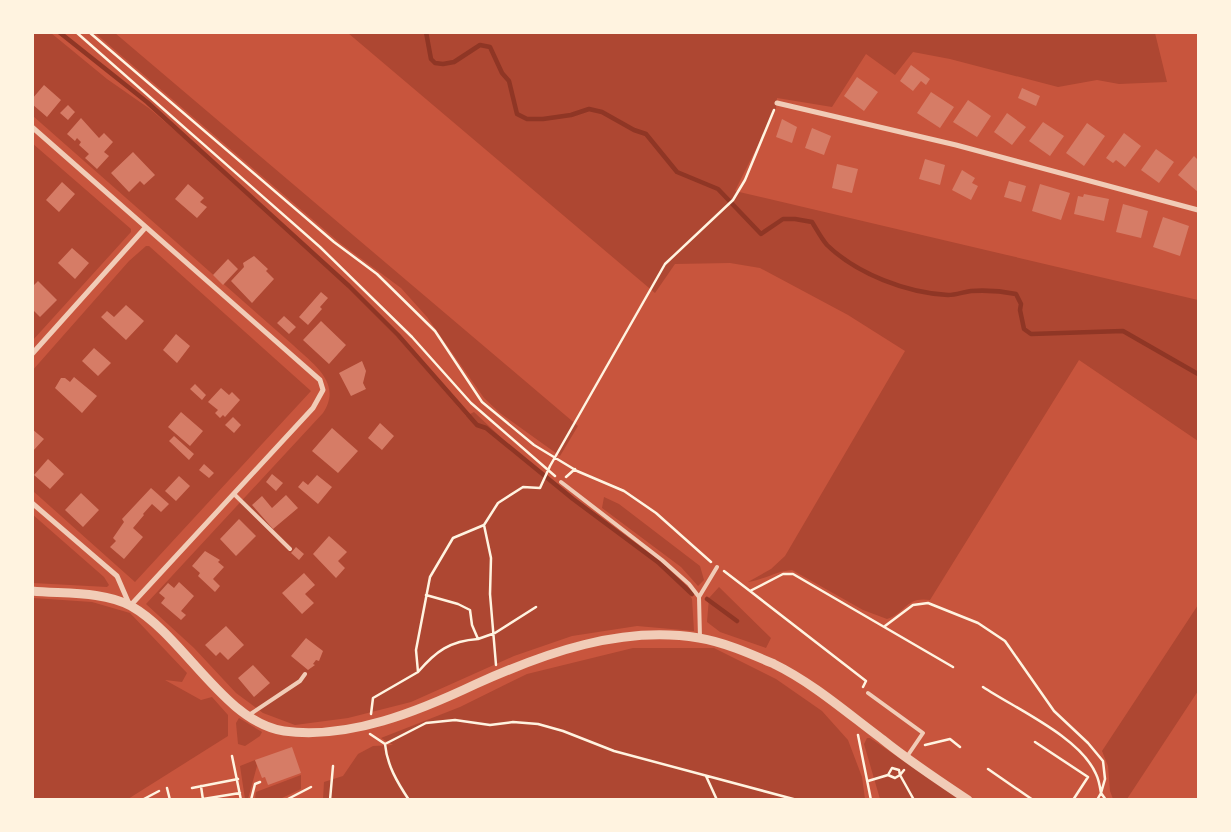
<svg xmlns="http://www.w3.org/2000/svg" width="1231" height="832" font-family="'Work Sans',sans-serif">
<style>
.green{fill:#ae4732}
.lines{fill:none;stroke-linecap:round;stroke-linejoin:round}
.stream{stroke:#8f3625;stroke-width:4.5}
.building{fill:#d67c66}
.path{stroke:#fff3e0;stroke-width:2.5}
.service{stroke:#f1ccb7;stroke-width:4}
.minor{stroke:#f1ccb7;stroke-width:5}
.tertiary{stroke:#f1ccb7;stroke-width:9}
</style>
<rect width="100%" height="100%" fill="#c8553d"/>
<path class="green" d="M33 33H51L107 79 150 109 236 183 348 287 397 337 466 416 474 412 508 444 573 497 658 561 685 585 692 599 694 631 637 626 572 636 514 656 411 702 348 718 295 725 263 713 236 693 194 648 146 604 323 413C343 383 313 364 293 345L33 116Z
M95 33H115L578 426 560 456 500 413 484 398 427 317 401 288 340 243Z
M348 33H1155L1167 82 1119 84 1097 80 1058 87 950 59 913 52 895 75 866 54 832 107 777 98 776 109 735 191 1198 300V441L1079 360 930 600C906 596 906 613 887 619L863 610 792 570C776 571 764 580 748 582L771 569 785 556 905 351 848 315 760 268 730 263 675 264 655 293Z
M32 143 131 229V232L33 340Z
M146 246H149L311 391 135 582 33 491 32 371 129 261Z
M604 497 619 504 700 566 704 580 698 586 681 567 602 508Z
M32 514 104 577 109 585 107 587 33 583Z
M719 587 771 638 766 648 720 632 707 622 709 598Z
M33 598 92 602 130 613 187 673 182 682 165 680 201 700 212 697 228 715V736L128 799H33Z
M1198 605V691L1127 799H1113L1110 791 1108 766 1102 751Z
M633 648H714L776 679 822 711 848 740 862 777 865 799 323 800 324 782 343 776 358 754 373 746 393 745 381 738 460 707 527 674Z
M239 718 262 732 260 736 245 746 238 744 236 723Z
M867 738H870L959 799H880L864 744Z
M255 760 257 766 248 799H245L240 766Z
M301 775V789L280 799H255L256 792Z"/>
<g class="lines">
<path class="stream" d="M59 32 147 102 349 286 398 335 477 425 486 428 573 499 659 563 692 594
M426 32 431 59 435 63 443 64 454 62 480 45 490 47 502 73 509 81 517 114 527 119H543L571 115 589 109 602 112 634 130 646 134 677 172 718 189 761 234 783 219H795L812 222C817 230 821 238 827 245 857 274 907 293 948 295 956 295 963 292 971 291 986 290 1001 291 1016 294L1021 304 1020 310 1024 329 1031 334 1123 331 1198 374
M707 599 737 621"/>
</g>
<path class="building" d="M911 65 930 79 926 85 921 81 913 91 900 81Z
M857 77 878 92 864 111 844 96Z
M44 85 61 100 47 117 32 104V99Z
M1022 88 1040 96 1036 106 1018 98Z
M931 92 954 107 940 128 917 113Z
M968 100 991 116 977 137 953 122Z
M68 105 75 112 68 120 60 113Z
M1007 113 1026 127 1012 145 994 132Z
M81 118 99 138 104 133 113 142 104 152 109 156 97 169 85 158 89 154 79 145 81 142 77 138 75 141 67 134Z
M782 119 797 127 792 143 776 137Z
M1043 122 1064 136 1050 156 1029 141Z
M1087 123 1105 136 1084 166 1066 153Z
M812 128 831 136 824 155 805 148Z
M1124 133 1141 146 1125 167 1116 160 1113 163 1106 158Z
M1156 149 1174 162 1159 183 1141 170Z
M133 152 155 175 144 185 140 181 129 192 111 173Z
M1194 156 1198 160V192L1178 175Z
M925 159 945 165 940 185 919 179Z
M837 164 858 169 852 193 832 188Z
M962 170 975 178 972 183 978 186 971 200 952 190Z
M1009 181 1026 186 1021 202 1004 197Z
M62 182 75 194 59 212 46 200Z
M188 184 204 198 200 202 207 207 197 218 175 199Z
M1040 184 1070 193 1061 220 1032 211Z
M1084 194 1109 199 1104 221 1074 214 1078 196 1083 197Z
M1123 204 1148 211 1141 238 1116 232Z
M1163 217 1189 226 1180 256 1153 247Z
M72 248 89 263 75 279 58 263Z
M254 256 268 269 266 271 274 279 252 303 231 281 244 267 243 263Z
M228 259 238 269 223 285 213 275Z
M38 281 57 300 40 317 32 309V287Z
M321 292 328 298 320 307 322 309 308 325 299 317Z
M126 305 144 321 126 340 101 317 107 311 114 317Z
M284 316 296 327 289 334 277 323Z
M321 321 346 345 329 364 303 340Z
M176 334 190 346 177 363 163 350Z
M94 348 111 363 98 376 82 361Z
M362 361 366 371 363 383 366 389 351 396 339 373Z
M74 377 97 396 82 413 55 388 61 378H65L70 382Z
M195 384 206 395 202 400 190 389Z
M221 388 229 395 232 392 240 400 225 417 223 415 220 418 215 413 218 410 208 402Z
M181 412 203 431 190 446 168 427Z
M233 417 241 425 234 433 225 425Z
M380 423 394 436 382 450 368 438Z
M332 428 358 451 338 473 312 451Z
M32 429 44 439 32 452Z
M174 436 194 454 189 460 169 441Z
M48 459 64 474 50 489 34 475Z
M204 464 214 473 209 478 199 470Z
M272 474 283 483 276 491 266 482Z
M317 475 332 487 318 504 298 487 303 481 308 485Z
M179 476 190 486 176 501 165 491Z
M151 488 169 504 161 512 152 504 143 514 144 515 133 528 143 537 124 559 110 547 116 541 113 538 124 522 122 519Z
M81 493 99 510 83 527 65 510Z
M286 495 298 508 273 529 252 505 262 496 272 508Z
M239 519 256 536 236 556 220 539Z
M329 536 347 552 338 561 345 568 336 578 313 554Z
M296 547 304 554 299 560 291 553Z
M205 551 220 560 218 562 224 567 213 579 220 586 215 592 198 576 200 573 192 566Z
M304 573 315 585 305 594 314 603 302 614 282 593Z
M179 582 194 596 181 611 186 615 181 620 161 603 165 598 159 593 168 583 174 588Z
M226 626 244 645 228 660 220 652 216 656 205 645Z
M306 638 323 651 319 661 316 660 313 664 315 665 308 670 291 656Z
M253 665 270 683 254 697 238 678Z
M292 747 301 773 268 785 265 777 262 778 255 760Z"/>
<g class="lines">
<path class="path" d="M76 32 320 247 412 337 471 403 555 476
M89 32 334 242 377 274 435 331 482 402 534 445 577 471 624 491 656 513 711 562
M566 477 575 469
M484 525 491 558 490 594 496 665
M724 571 750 591 783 574H793L953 667
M750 591 866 681 863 687
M426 595 458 604 470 610 472 625 478 639 495 633 536 607
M885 626 913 605 928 603 978 623 1005 641 1054 711 1088 743 1103 761 1105 779 1101 793 1106 800
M418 672C436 651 450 641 478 639
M983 687C1016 709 1080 737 1096 774 1099 780 1100 787 1101 793L1097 800
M371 714 373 698 418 672 416 650 430 577 453 538 484 525 498 503 523 487 540 488 550 466 665 264 733 200 745 180 774 110
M370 734 385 744 426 723 455 720 490 725 513 722 538 724 563 731 614 751 797 800
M858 735 871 800
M1035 742 1088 777 1073 800
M385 744C387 765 397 782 409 800
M925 745 950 739 960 747
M232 756 241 800
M988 769 1033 800
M904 770 900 775 914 800
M706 776 717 800
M868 781 888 775 892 768 899 770 900 775 895 778 888 775
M201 786 203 800
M167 788 170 800
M192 788 238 779
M203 799 240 793
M142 800 159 791
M251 800 255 784 260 782
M286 800 311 787
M330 800 333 766"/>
<path class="service" d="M561 482 662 560 689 584 699 597 700 638
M235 495 290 549
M699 597 717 567
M868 693 923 733 906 758
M249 715 300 681 305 674"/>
<path class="minor" d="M777 103 956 145 1198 210
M32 127 320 380 323 390 313 408 130 606 117 576 32 503
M32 354 145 228"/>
<path class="tertiary" d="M32 591C64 594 103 591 131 606 184 636 224 722 284 731 349 740 419 711 476 684 545 653 622 625 699 638 724 642 751 654 774 664 813 683 847 713 882 739 909 761 938 780 968 800"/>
</g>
<rect width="1231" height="832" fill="none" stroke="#fff3e0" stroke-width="68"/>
</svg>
